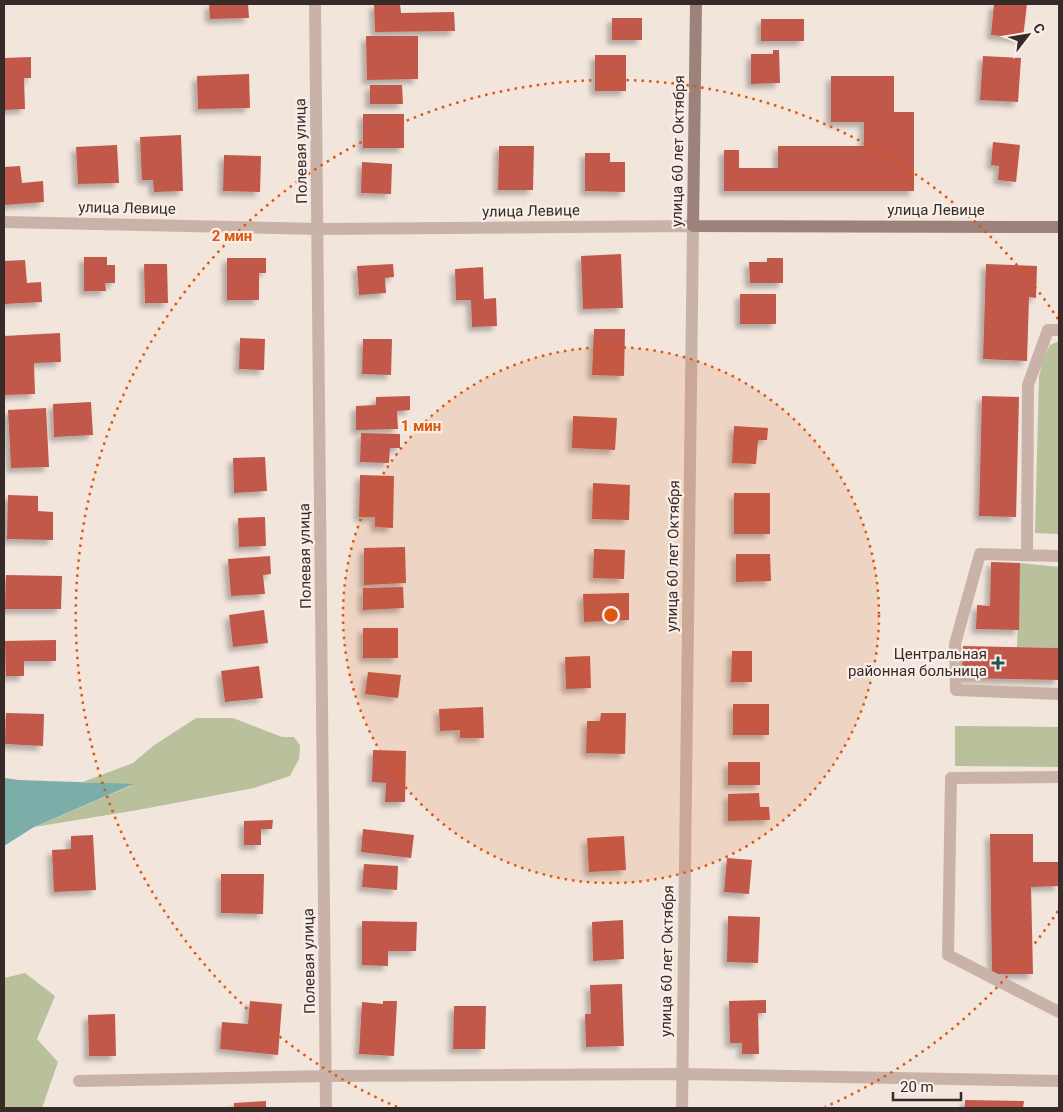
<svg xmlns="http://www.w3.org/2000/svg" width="1063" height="1112" font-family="Roboto,sans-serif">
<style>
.green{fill:#b8c09c}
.water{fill:#7cada9}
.building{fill:#c25849;filter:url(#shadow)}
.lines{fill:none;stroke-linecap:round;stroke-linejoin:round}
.lane{stroke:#c9b3a8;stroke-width:12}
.street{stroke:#c9b3a8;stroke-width:12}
.secondary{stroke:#9c827a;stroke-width:12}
.ring{fill:none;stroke:#df570d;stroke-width:2.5;stroke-dasharray:2.5 5}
.poi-dot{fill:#1f5653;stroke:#f9efe8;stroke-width:2}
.labels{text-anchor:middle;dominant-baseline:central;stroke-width:4.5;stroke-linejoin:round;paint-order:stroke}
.street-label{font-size:15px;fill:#362b28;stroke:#f9efe8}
.poi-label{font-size:15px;fill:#362b28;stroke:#f9efe8;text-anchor:end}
.centre{fill:#df570d;stroke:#f9efe8;stroke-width:2.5}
.ring-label{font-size:15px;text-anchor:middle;font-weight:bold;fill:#df570d;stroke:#f9efe8;stroke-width:4.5;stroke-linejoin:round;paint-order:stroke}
</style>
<defs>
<filter id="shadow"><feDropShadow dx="-4.5" dy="4.5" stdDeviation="2.5" flood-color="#0004"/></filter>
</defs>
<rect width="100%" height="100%" fill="#f1e5dc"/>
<path class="green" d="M1059 341V534L1035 533 1039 376 1043 359 1050 345Z
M1020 563 1059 567V648L1017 647Z
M196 718H233L282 737H294L300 745 299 759 290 776 254 788 138 810 34 827 133 785 83 782 133 763 153 746Z
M955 726 1059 727V767L955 766Z
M25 973 55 996 37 1039 58 1062 42 1108H4V978Z"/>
<path class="water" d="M4 778 19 780 134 784 34 827 4 846Z"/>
<path class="building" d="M209 4H248L249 18 210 19Z
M374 4H400L401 13 454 12 455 31 375 32Z
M994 4H1027L1023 38 991 35Z
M612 18H642V40H612Z
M761 19H804V41H761Z
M366 36H418V79L367 80Z
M773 50H779L780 83 751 84V54H773Z
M595 55H626V91H595Z
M983 56 1021 58 1018 102 980 100Z
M31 57V78H24L25 109 4 110V58Z
M249 74 250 108 198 109 197 76Z
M831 76H894V112H914V191H724V150H739V168H778V146H864V122H831Z
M370 85H402L403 104H370Z
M363 114H404V148H363Z
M181 135 183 191 154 192 153 180H142L140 137Z
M993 142 1020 145 1016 182 998 180 999 166 991 165Z
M117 145 119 183 78 184 76 147Z
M499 146H534L533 190H498Z
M585 153H610V162H625V192L585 191Z
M224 155 261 156 260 192 223 191Z
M362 162 392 164 391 194 361 193Z
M20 166 22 183 43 181 44 202 4 205V167Z
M621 254 623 308 583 309 581 256Z
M84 257H107V265H115V283H105L106 291H84Z
M227 258H266V273H259V300H227Z
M767 258H783V283H750L749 262H767Z
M25 260 27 283 41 282 42 302 4 304V261Z
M144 264H167L168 303H145Z
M393 264 394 277 385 278 386 293 359 295 357 266Z
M986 264 1037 266 1036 298 1029 297 1027 361 983 359Z
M483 267 484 299 496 298 497 326 472 327 471 300H456L455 269Z
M740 294H776V324H740Z
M594 329H625L624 376 592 375Z
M60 333 61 362 34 363 35 394 4 395V336Z
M240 338 265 339 264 370 239 369Z
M363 339H392L391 375 362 374Z
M410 396V410L397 411 398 429 356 430V406L376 405V397Z
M982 396 1019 397 1016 517 979 516Z
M91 402 93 435 54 437 53 404Z
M46 408 49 467 11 468 8 410Z
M573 416 617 418 615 450 572 448Z
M734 426 768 428 767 440H758L756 464 732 463Z
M361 433 400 434V448H390L389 463 360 462Z
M265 457 267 491 234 493 233 458Z
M360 475 394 476 393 528 375 527V517H359Z
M593 483 630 485 629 520 592 519Z
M734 493H770V534H734Z
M8 495 38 496V511L53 512V540L7 539Z
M265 517 266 546 239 547 238 518Z
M405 547 406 583 364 585V548Z
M594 549 625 550 624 579 593 578Z
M736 554H770L771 581 736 582Z
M270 556 271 574 263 575 265 594 231 596 228 559Z
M991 562 1020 563 1019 630 976 629 977 605 990 606Z
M6 575 62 576 61 609H5Z
M403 587 404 608 363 610V588Z
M629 593V620L584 622 583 594Z
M264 610 268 643 233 647 229 615Z
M363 628H398V658H363Z
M56 640V661H24V676H6L5 641Z
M963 646 1059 648V680L962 678Z
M732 651H752V682H731Z
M590 656 591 688 566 689 565 657Z
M259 666 263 698 225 702 221 671Z
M368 672 401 675 398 698 365 694Z
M733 704H769V735H733Z
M483 707 484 738H460V730L440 731 439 709Z
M6 713 44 714 43 746 5 744Z
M601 713H626L625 754 586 753 587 721H600Z
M373 750 406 751 405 802H385L386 783 372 782Z
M728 762H760V785H728Z
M759 793 760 807H769L770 820 728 821V794Z
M273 820 272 829H261V845H244V821Z
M363 829 414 835 411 858 361 852Z
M990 834H1033V862H1059V886L1031 887 1033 974H992Z
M93 835 96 890 54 892 52 850 71 849V836Z
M624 836 626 870 589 872 587 838Z
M727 858 752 860 749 894 724 892Z
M364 864 398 866 397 890 362 887Z
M221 874H264L263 914 221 913Z
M728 916 760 917 758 963 727 962Z
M623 920 624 959 593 961 592 922Z
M362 921 417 922 416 951H388V966L362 965Z
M622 984 624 1046 586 1047 585 1014H591L590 985Z
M766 1000V1013H758L759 1054H742V1043H730L729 1001Z
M250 1001 282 1004 278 1055 220 1049 222 1022 248 1024Z
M383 1001H397L394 1056 359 1054 362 1002 383 1004Z
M454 1006H486L485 1049H453Z
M115 1014 116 1056H89L88 1015Z
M965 1100 1024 1101 1023 1108H965Z
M266 1101V1108H234V1103Z"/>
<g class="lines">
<path class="lane" d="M1027 555 1028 385 1048 330H1059
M1059 556 980 554 955 644 956 690 1059 694
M1059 777 951 778 948 955 1059 1012
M79 1081 326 1076 682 1074 1059 1081"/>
<path class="street" d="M315 4 326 1108
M4 222 319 229 693 226 682 1108"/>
<path class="secondary" d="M696 4 693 226 1059 227"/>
</g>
<circle cx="611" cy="615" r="268" fill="#df570d" fill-opacity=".12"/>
<g class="ring">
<circle cx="611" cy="615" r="268"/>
<path d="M1058 911A536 536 0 0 1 825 1107M397 1107A536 536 0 1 1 1058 319"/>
</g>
<path class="poi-dot" d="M995.5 655.5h5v5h5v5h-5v5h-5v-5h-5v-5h5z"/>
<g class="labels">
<g class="street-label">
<text transform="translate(301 151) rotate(-91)">Полевая улица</text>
<text transform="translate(678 151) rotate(-89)">улица 60 лет Октября</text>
<text transform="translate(127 208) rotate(1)">улица Левице</text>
<text x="936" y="210">улица Левице</text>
<text transform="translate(531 211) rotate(-1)">улица Левице</text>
<text transform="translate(305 556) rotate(-91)">Полевая улица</text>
<text transform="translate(673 556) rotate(-89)">улица 60 лет Октября</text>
<text transform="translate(309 961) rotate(-91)">Полевая улица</text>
<text transform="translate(667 961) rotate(-89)">улица 60 лет Октября</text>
</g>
<g class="poi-label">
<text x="987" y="654">Центральная<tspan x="987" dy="17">районная больница</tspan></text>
</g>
</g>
<circle cx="611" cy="615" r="8" class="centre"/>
<g class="ring-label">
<text x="232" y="241">2 мин</text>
<text x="421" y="431">1 мин</text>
</g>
<rect width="1063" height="1112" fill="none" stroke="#362b28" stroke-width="10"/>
<g transform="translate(1028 35) rotate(59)" stroke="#f9efe8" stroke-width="4" paint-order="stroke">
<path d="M0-4L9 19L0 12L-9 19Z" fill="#362b28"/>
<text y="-8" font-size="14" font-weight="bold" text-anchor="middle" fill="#362b28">С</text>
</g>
<path d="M893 1092v8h68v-8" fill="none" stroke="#362b28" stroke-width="2.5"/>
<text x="900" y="1092" font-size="15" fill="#362b28" stroke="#f9efe8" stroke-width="4" paint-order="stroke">20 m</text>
</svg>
